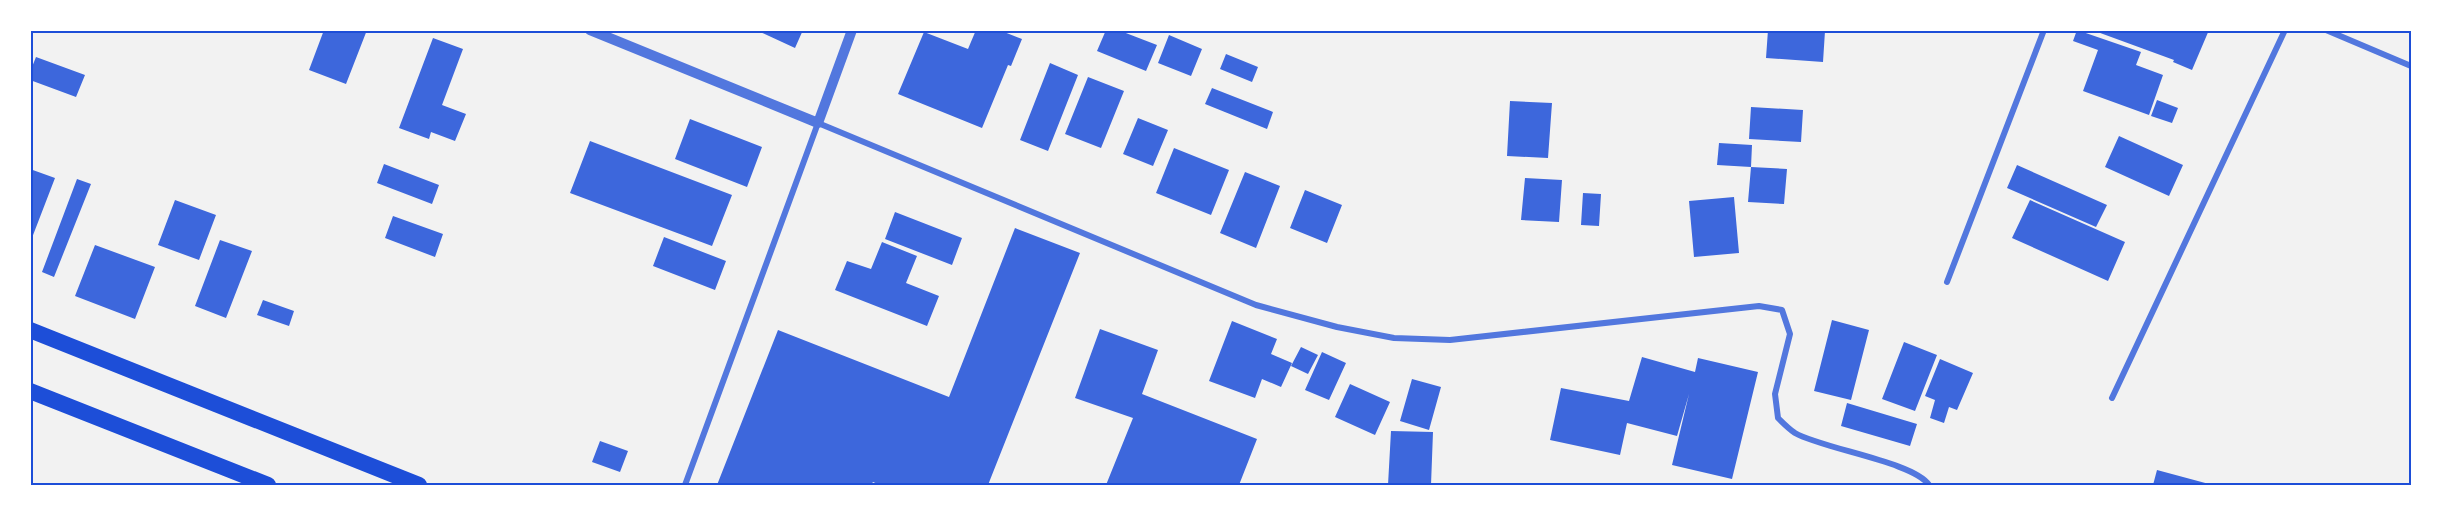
<svg xmlns="http://www.w3.org/2000/svg" width="2441" height="515" font-family="Cabin,sans-serif">
<style>
.building{fill:#3d67dc}
.lines{fill:none;stroke-linecap:round;stroke-linejoin:round}
.minor{stroke:#5277de;stroke-width:6}
.tertiary{stroke:#5277de;stroke-width:10}
.trunk{stroke:#1d4ed8;stroke-width:16}
.neatline{fill:none;stroke:#1d4ed8;stroke-width:2}
</style>
<rect width="100%" height="100%" fill="#f2f2f2"/>
<path class="building" d="M324 30H367L346 84 309 70Z
M756 30H803L795 48Z
M976 30H999L1022 39 1011 66 1008 65 982 128 898 94 924 32 968 49Z
M1106 30H1118L1157 45 1146 71 1097 51Z
M1768 30 1825 31 1823 62 1766 58Z
M2077 30 2141 52 2136 65 2163 75 2149 115 2083 91 2098 50 2073 41Z
M2092 30H2177L2186 33 2188 30H2209L2192 70 2173 62 2174 60Z
M1169 35 1202 49 1191 76 1158 63Z
M433 38 463 49 442 105 466 114 455 141 431 132 429 139 399 128Z
M1226 54 1258 67 1252 82 1220 69Z
M36 57 85 75 76 97 30 80V72Z
M1050 63 1078 75 1048 151 1020 140Z
M1088 77 1124 91 1101 148 1065 134Z
M1212 88 1273 112 1267 129 1205 104Z
M2157 100 2178 108 2172 123 2151 116Z
M1510 101 1552 103 1548 158 1507 156Z
M1751 107 1803 110 1801 142 1749 139Z
M1138 118 1168 130 1153 166 1123 154Z
M690 119 762 147 747 187 675 159Z
M2119 136 2183 165 2169 196 2105 167Z
M590 141 732 195 712 246 570 193Z
M1719 143 1752 145 1751 167 1787 169 1784 204 1748 202 1751 167 1717 165Z
M1174 148 1229 170 1211 215 1156 193Z
M384 164 439 185 432 204 377 183Z
M2017 165 2107 205 2096 227 2007 188Z
M30 169 55 178 30 243Z
M1245 172 1280 186 1256 248 1220 233Z
M1525 178 1562 180 1559 222 1521 220Z
M77 179 91 184 54 277 42 272Z
M1305 190 1342 205 1327 243 1290 228Z
M1583 193 1601 194 1599 226 1581 225Z
M1734 197 1739 253 1694 257 1689 201Z
M175 200 216 215 199 260 158 245Z
M2030 200 2125 242 2108 281 2012 238Z
M895 212 962 238 952 265 885 239Z
M393 216 443 234 435 257 385 238Z
M1015 228 1080 253 988 485H880L873 482 871 485H717L778 330 949 397Z
M664 237 726 261 715 290 653 266Z
M220 240 252 251 226 318 195 306Z
M882 242 917 256 906 283 939 296 927 326 835 290 847 261 871 269Z
M95 245 155 267 135 319 75 296Z
M263 300 294 311 289 326 257 315Z
M1832 320 1869 330 1851 400 1814 391Z
M1232 321 1277 339 1271 354 1292 363 1281 387 1262 379 1255 398 1209 381Z
M1100 329 1158 350 1142 394 1257 439 1239 485H1106L1133 418 1075 398Z
M1904 342 1937 355 1915 411 1882 399Z
M1301 347 1318 355 1308 374 1291 366Z
M1322 352 1346 363 1329 400 1305 390Z
M1642 357 1695 372 1698 358 1758 372 1732 479 1672 465 1689 394 1677 436 1627 423 1620 455 1550 440 1561 388 1629 401Z
M1940 359 1973 373 1957 410 1949 407 1944 423 1930 418 1935 400 1925 396Z
M1412 379 1441 387 1429 430 1400 421Z
M1350 384 1390 402 1375 435 1335 417Z
M1847 403 1917 424 1910 446 1841 426Z
M1391 431 1433 432 1431 485H1388Z
M600 441 628 451 620 472 592 462Z
M2157 470 2209 484V485H2153Z"/>
<g class="lines">
<path class="minor" d="M2326 30 2411 66
M1947 282 2044 30
M2112 398 2285 30
M685 485 818 123 1256 305 1337 327 1394 338 1450 340 1759 306 1782 310 1790 334 1775 394 1778 418C1783 423 1789 429 1795 433 1823 449 1914 462 1929 485"/>
<path class="tertiary" d="M590 30 818 123 852 30"/>
<path class="trunk" d="M30 330 419 485
M30 391 268 485"/>
</g>
<rect width="2441" height="515" fill="none" stroke="#ffffff" stroke-width="63"/>
<rect x="32" y="32" width="2378" height="452" class="neatline"/>
</svg>
